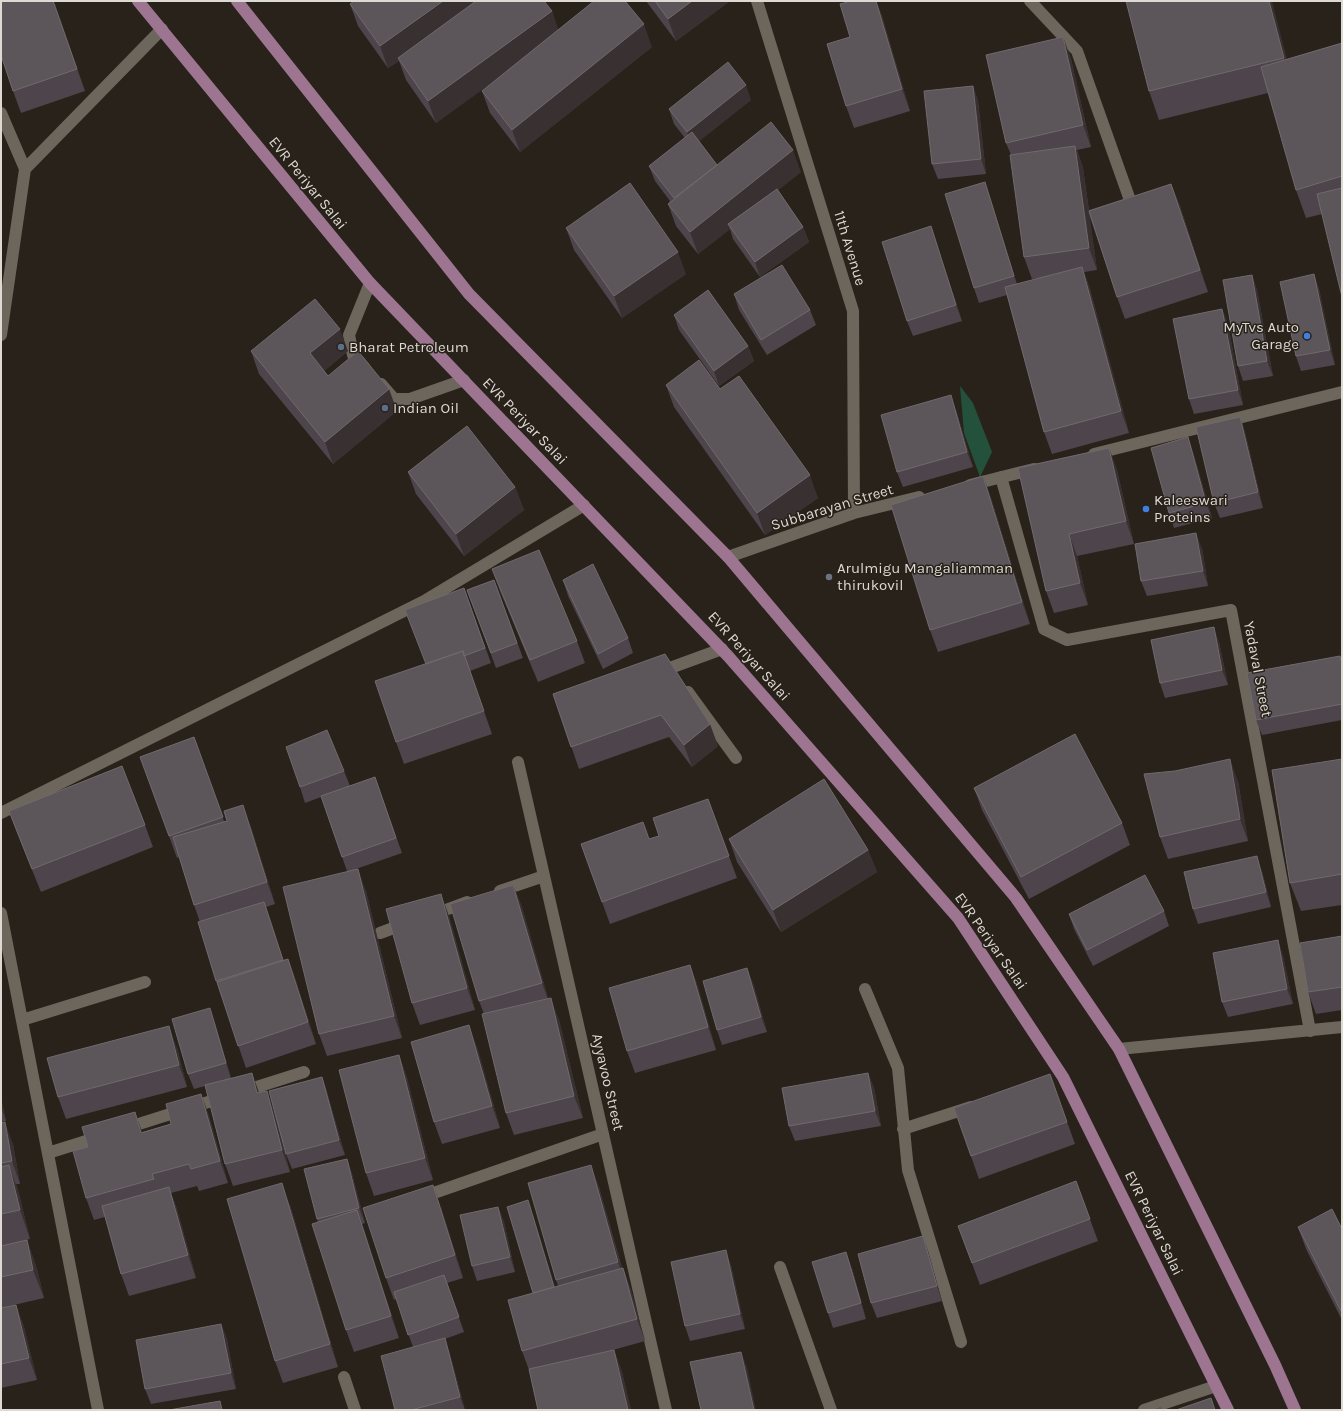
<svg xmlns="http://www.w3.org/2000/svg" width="1343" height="1411" font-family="Karla,sans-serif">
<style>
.green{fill:#24513b}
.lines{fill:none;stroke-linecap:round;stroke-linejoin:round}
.lane{stroke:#6c665c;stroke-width:12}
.street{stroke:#6c665c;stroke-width:12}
.secondary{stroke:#6c665c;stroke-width:12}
.primary{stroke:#9e7591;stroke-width:12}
.wall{fill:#4d454b}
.shaded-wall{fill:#383031}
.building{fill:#5c555a;stroke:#706a6d}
.shop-dot{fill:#3f7fe0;stroke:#28221a;stroke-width:1.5}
.service-dot{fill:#5c6f8a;stroke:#28221a;stroke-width:1.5}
.worship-dot{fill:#6b7280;stroke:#28221a;stroke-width:1.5}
.labels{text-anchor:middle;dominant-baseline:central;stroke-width:3;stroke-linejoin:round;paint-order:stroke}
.street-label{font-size:15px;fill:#ddd9d3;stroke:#28221a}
.poi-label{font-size:15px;fill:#ddd9d3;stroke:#28221a;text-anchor:start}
</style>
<rect width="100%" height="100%" fill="#28221a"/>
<path class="green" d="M960 386 973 403 992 452 980 477 964 433Z"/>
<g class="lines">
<path class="lane" d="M1 113 25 169 162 29
M1 335 25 169
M364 367 353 355 349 335 370 283
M381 384 394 399H410L464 380
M659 672 722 649
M688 692 736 758"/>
<path class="street" d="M757 1 853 311 854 513
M1030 1 1077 51 1131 203
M1094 454 1342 392
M1001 477 1044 629 1067 640 1231 610 1310 1031
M970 485 1034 469
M728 557 854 513 919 497
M518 762 666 1410
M500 891 544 876
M1 913 98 1410
M432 915 467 902
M380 933 407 923
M865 989 898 1068 908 1170 961 1342
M22 1020 145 982
M1119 1049 1342 1027
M241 1092 304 1072
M123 1129 224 1097
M903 1129 971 1107
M48 1153 102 1136
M431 1194 603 1134
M780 1267 831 1410
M344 1377 355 1410
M1144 1410 1216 1386"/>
<path class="secondary" d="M1 813 426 600 584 505"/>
<path class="primary" d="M138 1 370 283 728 656 958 918 1063 1077 1228 1410
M237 1 469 294 728 557 1016 898 1119 1049 1275 1365 1295 1410"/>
</g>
<path class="wall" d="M54 1 85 91 21 113 13 91Z
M646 1H730L676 41Z
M851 1H876L882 16 910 111 854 128 846 106 850 37Z
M1126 1 1287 59 1342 43V297L1322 214 1306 218 1296 190 1268 93 1159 120 1149 91Z
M350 4 552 11 558 30 652 47 520 152 490 113 482 91 495 80 436 123 406 80 399 61 388 68 358 26Z
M1063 37 1071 59 1091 147 1077 150 1083 168 1089 210 1171 184 1180 206 1208 292 1125 319 1117 297 1089 214 1097 270 1084 272 1090 289 1129 433 1052 454 1044 432 1007 295 979 303 974 288 990 197 1017 284 1040 278 1032 279 1024 257 1011 155 1006 143Z
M973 86 978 101 986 174 938 179 932 164Z
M751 100 699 141 717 165 801 172 778 190 803 227 809 242 760 277 733 239 730 229 698 254 676 226 668 204 670 201 655 181 649 166 685 138 674 124 669 109Z
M931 226 962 321 913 336 907 321Z
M566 228 686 274 622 318 574 250Z
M1314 274 1319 289 1335 365 1301 371 1296 356Z
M1252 275 1257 290 1273 376 1243 381 1238 366Z
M734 294 810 310 816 325 767 355 739 310Z
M1222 309 1228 324 1243 405 1194 414 1189 399Z
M674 315 748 346 754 361 719 386 679 330Z
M251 351H348L324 371 328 376 397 411 333 464 259 374Z
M666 385 720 389 818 498 765 535 674 407Z
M956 410 973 467 903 487 897 472Z
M1240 417 1245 432 1263 508 1220 518 1214 503Z
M1188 437 1193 452 1212 518 1174 528 1169 513Z
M1109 448 1117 470 1134 544 1077 556 1088 605 1054 613 1046 591 1018 468Z
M408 472 515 487 524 510 464 556 416 494Z
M983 476 991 498 1030 624 938 652 930 630Z
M1202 548 1208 586 1147 596 1141 581Z
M492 569 577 641 585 663 538 682 500 591Z
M494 580 523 658 496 668 467 590Z
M563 580 628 638 633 653 603 669 568 596Z
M464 588 491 663 470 671 492 734 404 764 396 742 425 664Z
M1219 642 1228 685 1165 698 1160 683Z
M665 654 718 746 692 767 669 737 579 769 553 694Z
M1342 660V720L1262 735 1256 720Z
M194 737 224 821 251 827 275 904 266 907 283 960 288 959 296 981 316 1044 246 1068 216 981 200 922 194 905 179 857 177 858 140 757Z
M1342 759V905L1301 911 1290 883Z
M344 771 350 786 375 777 402 853 356 869 366 891 402 1038 327 1056 319 1034 347 871 321 797 305 803 300 787Z
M1238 781 1248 841 1168 859 1160 837Z
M974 788 1122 823 1130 845 1029 899 982 810Z
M708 799 737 878 610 924 581 844 649 839 659 836Z
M9 811 145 825 153 847 41 892 17 833Z
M729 839 868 850 877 872 781 932 737 862Z
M1262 871 1271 907 1198 924 1193 909Z
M513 885 522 907 548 998 559 1020 583 1118 514 1135 506 1113 484 1014 479 1001Z
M1164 911 1169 926 1093 966 1074 929 1069 914Z
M449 916 475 1010 420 1025 412 1003Z
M1342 936V1010L1316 1014 1308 992Z
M1278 940 1283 956 1293 1004 1228 1017 1222 1002Z
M690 965 698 987 716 1050 635 1073 627 1051Z
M753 983 767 1032 722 1045 717 1030Z
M215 1023 231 1078 259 1093 274 1111 322 1077 327 1092 345 1155 292 1169 286 1154 277 1122 290 1172 233 1186 225 1164 205 1086 194 1089 188 1074Z
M477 1047 500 1128 442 1144 434 1122Z
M177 1048 187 1087 66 1119 58 1097Z
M399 1055 407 1078 433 1180 374 1196 366 1173Z
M868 1073 874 1088 881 1126 795 1141 789 1126Z
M1050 1074 1075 1144 979 1179 954 1108Z
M201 1094 209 1116 228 1183 199 1191 197 1186 171 1193 177 1209 196 1278 129 1296 121 1274 105 1217 94 1220 86 1198 88 1147 135 1112 142 1132 171 1124Z
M1 1098 6 1121 1 1122Z
M1 1123 13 1144 20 1184H16L19 1194 30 1239 1 1246 27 1240 37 1269 44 1298 1 1308Z
M347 1159 352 1174 365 1223 362 1224 399 1338 354 1352 346 1330 317 1219Z
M1076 1181 1098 1241 980 1285 958 1226Z
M599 1187 622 1268H623L631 1290 645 1341 613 1350H614L622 1372 631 1410H538L529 1370 522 1351 533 1293V1215L555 1287 558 1286 556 1280Z
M290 1205 338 1367 283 1383 275 1361Z
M441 1207 463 1278 447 1283 464 1332 445 1339 450 1354 465 1410H395L413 1347 396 1299 394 1300 386 1278Z
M498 1207 504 1222 515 1272 477 1281 472 1266Z
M1298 1227 1342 1229V1320L1306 1249Z
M928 1251 942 1301 877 1318 871 1303Z
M731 1265 745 1329 690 1341 685 1326Z
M852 1268 866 1319 833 1328 828 1313Z
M16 1305 24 1327 37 1380 1 1388V1308Z
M221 1324 227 1339 236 1389 151 1404 145 1389Z"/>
<path class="shaded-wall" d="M53 1H54L85 91 77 69Z
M443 1H482L398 58 399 61 388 68 380 46Z
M692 1H730L676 41 668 19Z
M876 1 882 16 910 111 902 89Z
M1269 1H1272L1294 86 1284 58Z
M552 11 560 34 436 123 428 101Z
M644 24 652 47 520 152 512 130Z
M1063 37 1071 59 1091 147 1083 125Z
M746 85 751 100 692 147 687 132Z
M973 86 978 101 986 174 981 159Z
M1075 146 1083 168 1097 270 1089 248Z
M793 150 801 172 731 228 728 224 730 229 698 254 690 232Z
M985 182 990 197 1019 291 1014 276Z
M1171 184 1180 206 1208 292 1200 270Z
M931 226 936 241 962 321 956 305Z
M803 227 809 242 760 277 755 262Z
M678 252 686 274 622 318 614 296Z
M1082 267 1090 289 1129 433 1121 411Z
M1314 274 1319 289 1335 365 1330 350Z
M1252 275 1257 290 1273 376 1267 361Z
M1222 309 1228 324 1243 405 1238 390Z
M340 329 348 351 318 376 310 353Z
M748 346 754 361 719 386 714 371Z
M389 389 397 411 333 464 325 442Z
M951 395 956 410 973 467 967 452Z
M1240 417 1245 432 1263 508 1258 492Z
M1188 437 1193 452 1212 518 1206 503Z
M1109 448 1117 470 1134 544 1126 521Z
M810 475 818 498 765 535 757 513Z
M983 476 991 498 1030 624 1022 602Z
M515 487 524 510 464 556 456 534Z
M1196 533 1202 548 1208 586 1203 571Z
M1069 534 1077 556 1088 605 1080 583Z
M1214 627 1219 642 1228 685 1222 670Z
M463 651 471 673 492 734 484 711Z
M710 724 718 746 692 767 684 745Z
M1230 759 1238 781 1248 841 1240 819Z
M243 805 251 827 275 904 267 882Z
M868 850 877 872 781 932 773 910Z
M1257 856 1262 871 1271 907 1266 892Z
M358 869 366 891 402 1038 394 1016Z
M513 885 522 907 550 1005 542 983Z
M441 894 449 916 475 1010 467 988Z
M264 902 270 917 288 975 283 960Z
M1278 940 1283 956 1293 1004 1287 989Z
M288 959 296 981 316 1044 308 1022Z
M690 965 698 987 716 1050 708 1027Z
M747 968 753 983 767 1032 761 1017Z
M551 998 559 1020 583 1118 574 1096Z
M210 1008 215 1023 231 1078 226 1063Z
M469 1025 477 1047 500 1128 492 1106Z
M169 1026 177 1048 187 1087 179 1065Z
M399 1055 407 1078 433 1180 425 1158Z
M252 1073 260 1095 257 1093Z
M868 1073 874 1088 881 1126 875 1111Z
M322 1077 327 1092 345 1155 339 1140Z
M267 1091 275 1113 290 1172 282 1150Z
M201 1094 209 1116 228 1183 220 1161Z
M1 1098 6 1121 1 1107Z
M135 1112 143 1135 141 1133Z
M5 1122 13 1144 20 1184 12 1161Z
M347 1159 352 1174 365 1223 359 1208Z
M9 1165 19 1194 30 1239 20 1210Z
M591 1165 599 1187 626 1285 618 1262Z
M282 1183 290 1205 338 1367 330 1344Z
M433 1185 441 1207 463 1278 455 1255Z
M169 1187 177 1209 196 1278 188 1255Z
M528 1200 533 1215 560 1303 554 1288Z
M498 1207 504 1222 515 1272 510 1257Z
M357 1210 365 1232 399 1338 391 1316Z
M923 1236 928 1251 942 1301 937 1286Z
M27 1240 37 1269 44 1298 33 1270Z
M726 1250 731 1265 745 1329 740 1314Z
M846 1252 852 1268 866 1319 861 1303Z
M623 1268 631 1290 645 1341 637 1319Z
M16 1305 24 1327 37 1380 29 1358Z
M221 1324 227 1339 236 1389 231 1373Z
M445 1338 450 1354 465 1410 460 1397Z
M614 1350 622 1372 631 1410H628Z
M741 1352 747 1367 756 1410H754Z
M220 1401 223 1410H222Z"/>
<path class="building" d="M1 1H53L77 69 13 91 1 55Z
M354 1H443L380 46 350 4Z
M476 1H544L552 11 428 101 398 58Z
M594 1H625L644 24 512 130 482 91Z
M655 1H692L668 19Z
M851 1H876L902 89 846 106 827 44 850 37 840 4Z
M1126 1H1269L1284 58 1149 91Z
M1063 37 1083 125 1006 143 986 55Z
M1342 43V176L1296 190 1261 67Z
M728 62 746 85 687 132 669 109Z
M973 86 981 159 932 164 924 91Z
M771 122 793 150 690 232 668 204Z
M692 132 717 165 674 198 649 166Z
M1075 146 1089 248 1024 257 1010 155Z
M985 182 1014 276 974 288 945 194Z
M630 183 678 252 614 296 566 228Z
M1171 184 1200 270 1117 297 1089 211Z
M1342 188V297L1317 194Z
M777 189 803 227 755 262 728 224Z
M931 226 956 305 907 321 882 242Z
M782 265 810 310 761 340 734 294Z
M1082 267 1121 411 1044 432 1005 287Z
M1314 274 1330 350 1296 356 1280 282Z
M1252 275 1267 361 1238 366 1223 280Z
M708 290 748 346 714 371 674 315Z
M315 299 340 329 310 353 328 376 358 351 389 389 325 442 251 351Z
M1222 309 1238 390 1189 399 1173 319Z
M699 360 720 389 739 376 810 475 757 513 666 385Z
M951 395 967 452 897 472 881 415Z
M1240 417 1258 492 1214 503 1196 427Z
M467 426 515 487 456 534 408 472Z
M1188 437 1206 503 1169 513 1151 448Z
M1109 448 1126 521 1069 534 1080 583 1046 591 1018 468Z
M983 476 1022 602 930 630 891 505Z
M1196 533 1203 571 1141 581 1135 544Z
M539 550 577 641 530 660 492 569Z
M593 564 628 638 598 654 563 580Z
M494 580 517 643 491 653 467 590Z
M464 588 485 648 464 656 463 651 426 664 405 610Z
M1214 627 1222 670 1160 683 1151 640Z
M463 651 484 711 396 742 375 681Z
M665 654 710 724 684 745 661 715 571 747 553 694Z
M1340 656 1342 664V704L1256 720 1247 673Z
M327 730 344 771 300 787 286 747Z
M1075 734 1122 823 1021 877 974 788Z
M194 737 223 817 169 836 140 757Z
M1230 759 1240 819 1160 837 1144 774 1175 771Z
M1342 759V874L1290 883 1272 770Z
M122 766 145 825 32 869 9 811Z
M375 777 396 838 342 857 321 796Z
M824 779 868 850 773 910 729 839Z
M708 799 729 856 602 902 581 844 643 822 649 839 659 836 653 818Z
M243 805 267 882 194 905 173 837 227 821 224 811Z
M1257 856 1266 892 1193 909 1184 872Z
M358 869 394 1016 319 1034 283 887Z
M1145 875 1164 911 1087 950 1069 914Z
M513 885 542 983 479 1001 450 904Z
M441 894 467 988 412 1003 386 909Z
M264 902 283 960 216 981 198 922Z
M1342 936V987L1308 992 1300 943Z
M1278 940 1287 989 1222 1002 1213 953Z
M288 959 308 1022 238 1046 217 982Z
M690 965 708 1027 627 1051 609 988Z
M747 968 761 1017 717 1030 703 981Z
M551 998 574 1096 506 1113 482 1014Z
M210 1008 226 1063 188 1074 172 1019Z
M469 1025 492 1106 434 1122 411 1042Z
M169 1026 179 1065 58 1097 47 1058Z
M399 1055 425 1158 366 1173 339 1070Z
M252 1073 257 1093 267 1091 282 1150 225 1164 205 1085Z
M868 1073 875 1111 789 1126 782 1088Z
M1050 1074 1067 1122 971 1156 954 1108Z
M322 1077 339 1140 286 1154 269 1091Z
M201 1094 220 1161 191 1169 189 1164 152 1174 154 1179 86 1198 73 1151 88 1147 82 1127 135 1112 141 1133 171 1124 166 1104Z
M5 1122 12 1161 1 1163V1123Z
M347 1159 359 1208 317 1219 304 1169Z
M9 1165 20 1210 1 1214V1167Z
M591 1165 618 1262 556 1280 528 1183Z
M1076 1181 1090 1219 972 1263 958 1226Z
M282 1183 330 1344 275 1361 227 1199Z
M433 1185 455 1255 386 1278 363 1208Z
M169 1187 188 1255 121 1274 102 1206Z
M528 1200 554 1287 533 1293 507 1207Z
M498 1207 510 1257 472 1266 460 1215Z
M1332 1209 1342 1229V1313L1298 1227Z
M357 1210 391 1316 346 1330 312 1224Z
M923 1236 937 1286 871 1303 858 1254Z
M27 1240 33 1270 1 1277V1246Z
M726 1250 740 1314 685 1326 671 1262Z
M846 1252 861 1303 828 1313 812 1262Z
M623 1268 637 1319 522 1351 508 1300Z
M444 1275 459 1317 408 1335 394 1292Z
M16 1305 29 1358 1 1364V1308Z
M221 1324 231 1373 145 1389 136 1340Z
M445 1338 460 1397 411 1410H395L381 1356Z
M614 1350 628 1410H538L529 1369Z
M741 1352 754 1410H701L690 1362Z
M1211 1398 1215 1410H1176Z
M220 1401 222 1410H169Z
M1161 1406 1163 1410H1151Z"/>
<g class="shop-dot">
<circle cx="1307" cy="336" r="4"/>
<circle cx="1146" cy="509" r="4"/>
</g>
<g class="service-dot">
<circle cx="341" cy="347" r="4"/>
<circle cx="385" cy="408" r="4"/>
</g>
<circle class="worship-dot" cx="829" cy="577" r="4"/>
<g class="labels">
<g class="street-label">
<text transform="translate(308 183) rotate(51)">EVR Periyar Salai</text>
<text transform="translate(850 248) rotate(73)">11th Avenue</text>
<text transform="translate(525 421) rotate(46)">EVR Periyar Salai</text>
<text transform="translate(832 507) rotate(-17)">Subbarayan Street</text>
<text transform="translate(749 656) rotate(48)">EVR Periyar Salai</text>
<text transform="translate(1258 669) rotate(79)">Yadaval Street</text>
<text transform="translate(991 941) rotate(55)">EVR Periyar Salai</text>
<text transform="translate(608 1082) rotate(77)">Ayyavoo Street</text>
<text transform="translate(1154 1223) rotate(64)">EVR Periyar Salai</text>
</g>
<g class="poi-label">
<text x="1299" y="327" text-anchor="end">MyTvs Auto<tspan x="1299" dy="17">Garage</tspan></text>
<text x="349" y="347">Bharat Petroleum</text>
<text x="393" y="408">Indian Oil</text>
<text x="1154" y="500">Kaleeswari<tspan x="1154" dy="17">Proteins</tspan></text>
<text x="837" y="568">Arulmigu Mangaliamman<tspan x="837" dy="17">thirukovil</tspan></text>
</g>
</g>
<rect width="1343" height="1411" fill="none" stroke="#ddd9d3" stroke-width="4"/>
</svg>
